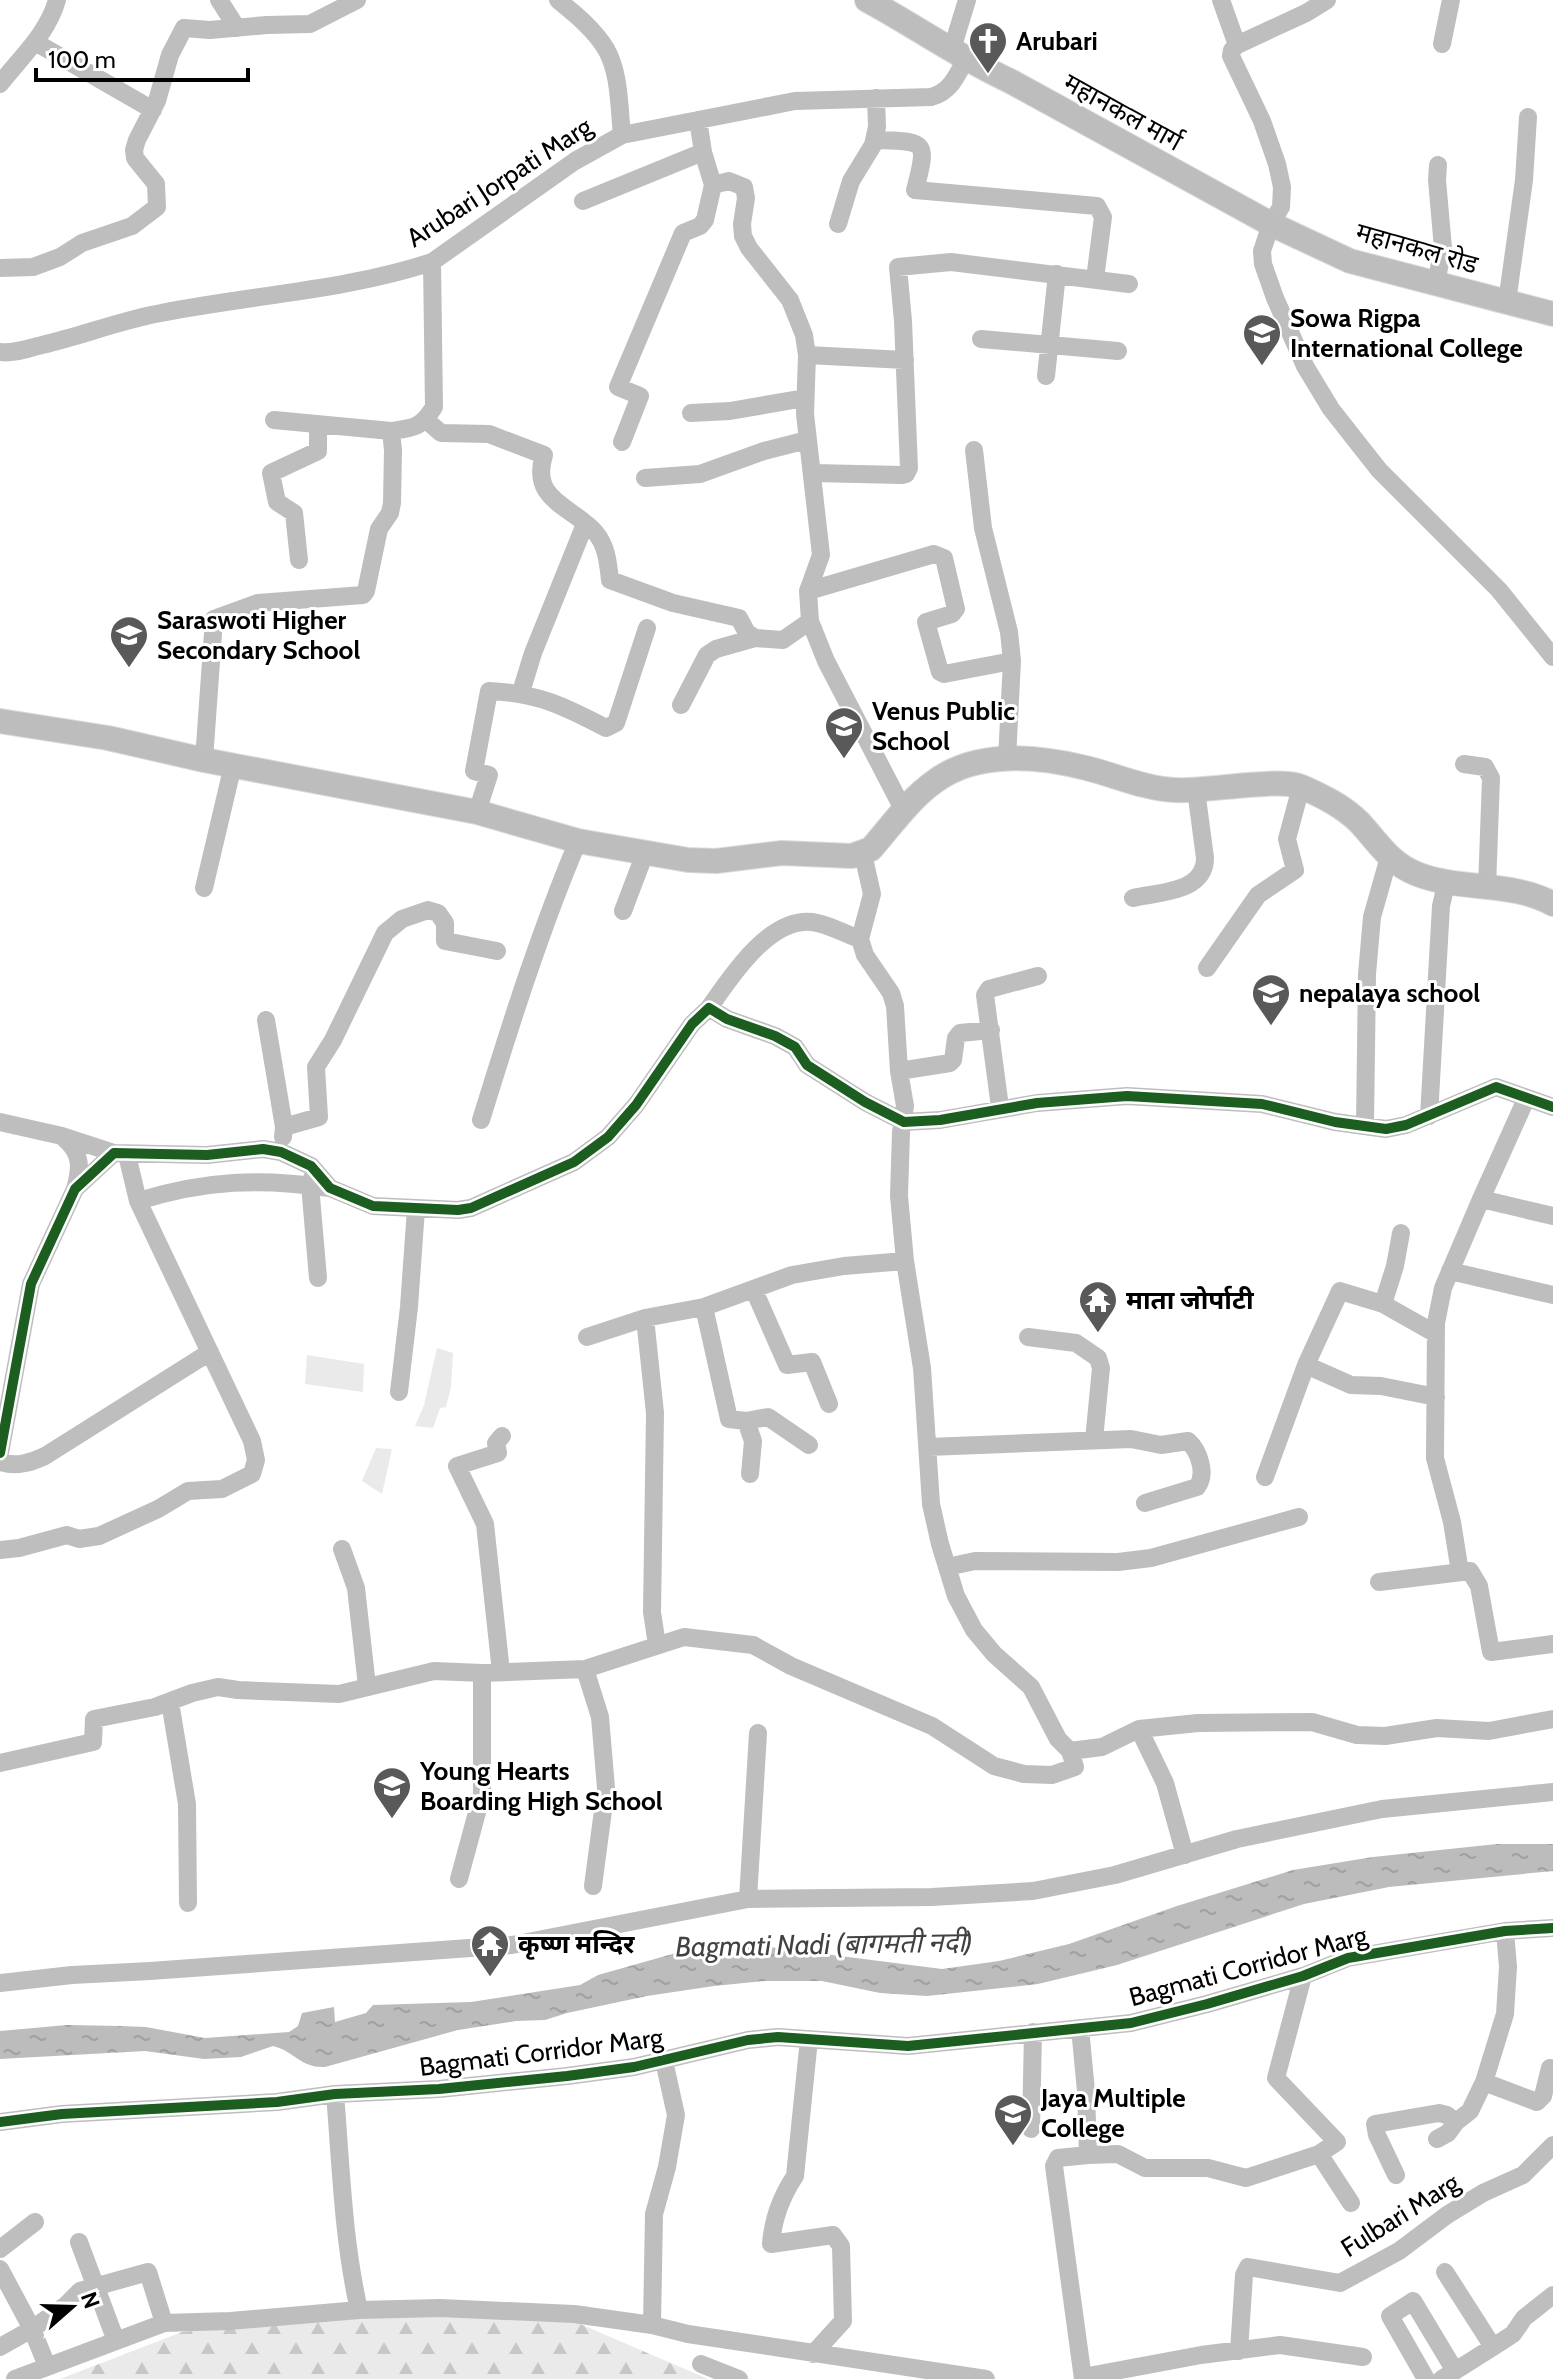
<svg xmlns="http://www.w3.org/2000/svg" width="1553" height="2379" font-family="Cabin,'Noto Sans Devanagari',sans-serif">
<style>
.grass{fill:#eaeaea}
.forest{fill:url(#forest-firs)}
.water{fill:url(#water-ripples)}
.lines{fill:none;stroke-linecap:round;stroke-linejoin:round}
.major-casing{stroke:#dbdbdb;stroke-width:26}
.minor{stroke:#bebebe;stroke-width:18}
.major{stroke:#bdbdbd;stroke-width:24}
.cycleway-casing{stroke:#fff;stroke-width:15}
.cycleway{stroke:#1b5e20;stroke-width:10}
.labels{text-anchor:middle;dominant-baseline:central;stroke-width:6;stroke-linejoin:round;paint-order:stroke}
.poi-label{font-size:26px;font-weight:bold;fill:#000;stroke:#fff;text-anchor:start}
.street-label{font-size:26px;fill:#000;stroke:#fff}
.water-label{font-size:28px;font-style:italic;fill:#414141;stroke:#fff}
</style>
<defs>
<pattern id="forest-firs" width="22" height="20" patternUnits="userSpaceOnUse" patternTransform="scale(2)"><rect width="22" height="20" fill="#eaeaea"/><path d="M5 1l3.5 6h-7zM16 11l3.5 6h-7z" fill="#c7c7c7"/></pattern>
<pattern id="water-ripples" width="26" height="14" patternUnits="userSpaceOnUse" patternTransform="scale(2)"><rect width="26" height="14" fill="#bcbcbc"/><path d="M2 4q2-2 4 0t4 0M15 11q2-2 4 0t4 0" fill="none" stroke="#a0a0a0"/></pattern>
</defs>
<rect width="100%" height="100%" fill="#fff"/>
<path class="grass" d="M437 1348 453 1353 451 1387 446 1407 440 1408 433 1428 415 1426 424 1405Z
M307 1355 364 1364 363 1392 305 1384Z
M376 1448 392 1449 382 1494 362 1481Z"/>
<path class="forest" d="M360 2313 573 2321 708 2379H60L182 2332Z"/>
<path class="water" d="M1497 1844H1553V1871L1389 1887 1304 1904 1117 1965 1038 1984 927 1996 880 1993 822 1981H765L714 1986 647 1996 567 2013 545 2020 516 2021 458 2030 325 2067C300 2068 296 2052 273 2046L241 2057 204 2059 145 2051 0 2059V2031L67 2025 120 2026 146 2027 205 2038 289 2032 298 2026 302 2013 334 2007 335 2022 366 2013 373 2005 471 2002 580 1985 598 1975 676 1953 762 1946 942 1969 999 1961 1069 1944 1177 1906 1293 1870 1373 1857Z"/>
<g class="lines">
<defs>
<path id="major" d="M867 0C915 26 960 58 1010 81L1271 224 1350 261 1553 314
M0 721 108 738 204 760 477 812 578 841 688 860 716 861 782 853 852 856 871 849C891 826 910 799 934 782 976 750 1038 756 1086 768 1115 775 1145 789 1175 790 1206 792 1278 777 1302 787 1322 796 1343 806 1359 822 1378 842 1389 863 1417 874 1460 891 1512 881 1553 904"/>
</defs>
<use href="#major" class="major-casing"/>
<path class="minor" d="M219 0 237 28
M558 0C574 13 595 30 606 49 620 73 619 108 622 135
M1221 0 1237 45
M1327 0 1306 13 1237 45 1232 50 1231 56 1262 121 1277 164 1282 187 1281 207 1271 224 1262 251 1263 264 1275 298 1305 366 1331 409 1379 470 1499 590 1553 657
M35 42 153 110
M1442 44 1451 0
M952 49 967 0
M0 84C21 57 48 33 57 0
M698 120 703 152 713 185 729 181 744 187 746 198 742 224 743 236 749 248 790 300 804 335 807 355 805 414 821 555 808 591 810 621 826 661 904 811
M874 140C925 142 929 138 915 190L1097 206 1103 217 1095 279
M583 201 703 152
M838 224 851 181 873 145 877 127 876 98
M0 268 33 267 60 257 82 243 132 226 157 207 156 184 135 158 134 150 137 140 157 101 170 55 184 28 210 30 267 25 310 24 357 0
M1436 283 1443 248 1437 180 1438 165
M1507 302 1524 180 1528 117
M981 339 1118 351
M0 352C14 354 29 348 42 345 82 336 121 320 161 313 251 295 344 291 432 262L575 161 622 135 795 101 931 97C950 92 957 76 965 60
M807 355 905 360
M1046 376 1057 274
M691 413 730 411 805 398
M274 420 391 431
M426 420 441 433 489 434 544 455C530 500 570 505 595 532 607 546 608 563 610 580L673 603 739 618 747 633 755 638
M622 442 640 396 618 387 683 233 700 226 705 220 713 185
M974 450 983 528 1009 632 1012 661 1007 759
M813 473 902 475 906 474 909 468 903 321 898 267 951 262 1129 284
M645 478 700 474 764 451 807 440
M299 560 294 513 277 502 271 473 318 451V424
M808 591 934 554 944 558 956 609 952 614 926 622 940 672 944 674 1012 661
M521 692 533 653 585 524
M681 705 707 655 716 649 755 638 783 640 810 621
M204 760 214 619 258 603 363 595 366 591 379 529 390 513 392 503 393 450 391 431C414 428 421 428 434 407L432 262
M1464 764 1485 767 1491 778 1487 888
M477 812 489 775 474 771 489 691C538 693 564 706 606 728L616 723 647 628
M863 854 872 894 860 939 865 955 891 993 895 1006 899 1071 905 1106 901 1132 899 1196 905 1261 922 1368 931 1504 940 1544 956 1596 974 1630 994 1654 1031 1687 1058 1739 1070 1751 1102 1747 1139 1729 1165 1783 1185 1855
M204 888 233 765
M1133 898C1160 892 1205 892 1205 858L1196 790
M623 911 645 853
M1207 968 1258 895 1295 870 1287 839 1301 787
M709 1008C730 978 769 917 812 922 829 924 844 934 860 939
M266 1020 284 1127 283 1137
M899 1071 950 1063 953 1060 956 1038 960 1033 991 1030
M1526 1099 1481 1199 1553 1216
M1000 1107 985 995 989 989 1038 976
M1429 1116 1441 906 1447 880
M481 1120C510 1026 540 931 578 841
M0 1122 62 1136 114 1153
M1365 1125 1367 974 1372 917 1389 857
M284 1127 319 1117 316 1067 333 1040 385 933 402 919 428 910 438 913 445 923V941L497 951
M64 1138C82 1153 81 1168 75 1189
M314 1173 310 1185 318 1278
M138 1201C206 1180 260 1178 330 1188
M1450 1271 1553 1295
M754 1290 787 1365 812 1362 829 1404
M1383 1304 1395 1266 1401 1233
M645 1318 655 1413 652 1612 657 1645
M587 1337 645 1318 704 1307
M1028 1337 1076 1343 1098 1358 1101 1368 1094 1440
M1306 1365 1351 1385 1381 1386 1436 1397
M399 1392 409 1307 416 1209
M746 1421 768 1417 809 1445
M928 1447 1131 1439 1161 1445 1188 1441C1199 1451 1207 1474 1197 1487L1145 1503
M0 1453 31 1284 75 1189 114 1153 207 1155 263 1149 281 1152 311 1166 330 1188 373 1206 458 1210 471 1208 574 1162 608 1137 636 1105 692 1024 709 1008 727 1019 775 1036 795 1047 807 1065 865 1102 904 1122 940 1120 1037 1103 1127 1096 1262 1104 1335 1122 1386 1129 1406 1125 1496 1087 1553 1107
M0 1462C16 1467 30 1463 45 1456L210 1352
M750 1474 753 1441 746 1421 729 1419 704 1307 792 1275 844 1266 905 1261
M1265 1477 1306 1365 1340 1291 1383 1304 1436 1334
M342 1549 356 1588 367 1686
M0 1550 19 1548 67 1535 79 1539 99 1536 158 1509 188 1491 222 1489 252 1474 256 1460 252 1441 138 1201 127 1155
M947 1567 975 1561 1118 1562 1151 1558 1299 1517
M1460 1572 1452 1522 1435 1458 1436 1323 1443 1288 1481 1199
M1379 1582 1470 1571 1479 1586 1491 1652 1553 1644
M585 1669 600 1717 606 1788 593 1886
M501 1672 485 1524 457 1466 498 1453 496 1443 502 1436
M170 1702 187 1804 188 1903
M1139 1729 1198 1723 1312 1722 1357 1735 1385 1736 1437 1728 1489 1731 1553 1719
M0 1763 93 1742 94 1719 155 1707 192 1693 218 1687 238 1690 339 1694 434 1671 482 1673 585 1669 684 1637 753 1645 791 1666 932 1726 994 1766 1024 1774 1052 1775 1075 1767 1070 1751
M459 1879 482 1794V1673
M748 1899 758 1733
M0 1983 72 1975 150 1971 512 1945 748 1899 932 1897 1033 1891 1115 1875 1237 1839 1382 1809 1553 1792
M1080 2028 1086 2091 1088 2155 1058 2158 1054 2166 1083 2379
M809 2039 795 2176C781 2197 773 2218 771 2244L833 2235 841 2246 843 2321 813 2354
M1484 2082 1537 2102 1543 2096 1550 2068
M335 2094C341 2166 343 2240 359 2310
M0 2122 62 2114 277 2102 335 2094 439 2089 567 2076 634 2067 748 2040 778 2037 908 2046 1131 2023 1207 2004 1303 1976 1348 1958 1505 1931 1553 1928
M1031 2129 1033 2032
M1437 2139 1448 2133 1456 2122 1470 2111 1484 2082 1505 2014 1508 1967 1505 1931
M1319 2154 1351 2203
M1088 2155 1118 2154 1145 2168H1208L1246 2178 1319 2154 1337 2142 1276 2078 1303 1976
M1396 2175 1377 2135 1375 2124 1439 2113 1447 2115 1456 2122
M79 2242 116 2341
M0 2249 35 2222
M0 2269 32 2329 47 2366
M1445 2272 1493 2347 1513 2334 1524 2318 1553 2295
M652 2325 654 2214 667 2167 676 2115 664 2061
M0 2347 32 2329 66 2305 80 2291 148 2272 164 2323
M1239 2351 1244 2275 1248 2267 1340 2283 1399 2251 1447 2215 1483 2193 1523 2175 1553 2145
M701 2364 739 2379
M1455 2371 1493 2347
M1083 2377 1201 2355 1280 2345 1363 2357
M15 2379 164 2323 230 2321 359 2310 440 2308 574 2314 652 2325 688 2334 986 2379
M1426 2379 1390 2316 1413 2301 1455 2371 1442 2379"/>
<use href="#major" class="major"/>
<defs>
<path id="cycleway" d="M0 1453 31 1284 75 1189 114 1153 207 1155 263 1149 281 1152 311 1166 330 1188 373 1206 458 1210 471 1208 574 1162 608 1137 636 1105 692 1024 709 1008 727 1019 775 1036 795 1047 807 1065 865 1102 904 1122 940 1120 1037 1103 1127 1096 1262 1104 1335 1122 1386 1129 1406 1125 1496 1087 1553 1107
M0 2122 62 2114 277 2102 335 2094 439 2089 567 2076 634 2067 748 2040 778 2037 908 2046 1131 2023 1207 2004 1303 1976 1348 1958 1505 1931 1553 1928"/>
</defs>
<use href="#cycleway" class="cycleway-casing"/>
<use href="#cycleway" class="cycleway"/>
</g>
<defs>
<symbol id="church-pin" viewBox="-11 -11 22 30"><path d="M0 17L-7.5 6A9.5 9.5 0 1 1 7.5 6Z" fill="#595959" stroke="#fff"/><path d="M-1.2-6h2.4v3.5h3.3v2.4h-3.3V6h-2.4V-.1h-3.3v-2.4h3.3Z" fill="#fff"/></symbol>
<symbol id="university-pin" viewBox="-11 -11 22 30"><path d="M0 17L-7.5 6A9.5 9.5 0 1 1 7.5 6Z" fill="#595959" stroke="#fff"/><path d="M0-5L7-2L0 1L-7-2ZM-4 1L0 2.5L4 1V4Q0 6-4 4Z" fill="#fff"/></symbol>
<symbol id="school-pin" viewBox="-11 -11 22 30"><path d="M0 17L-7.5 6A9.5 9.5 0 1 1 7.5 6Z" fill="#595959" stroke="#fff"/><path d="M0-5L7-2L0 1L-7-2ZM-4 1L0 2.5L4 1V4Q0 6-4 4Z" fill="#fff"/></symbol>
<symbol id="temple-pin" viewBox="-11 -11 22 30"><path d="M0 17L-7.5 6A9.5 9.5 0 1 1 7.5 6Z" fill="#595959" stroke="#fff"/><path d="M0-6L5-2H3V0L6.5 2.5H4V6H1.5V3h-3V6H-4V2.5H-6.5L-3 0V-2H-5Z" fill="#fff"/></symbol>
</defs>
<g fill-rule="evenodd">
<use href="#church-pin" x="966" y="19" width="44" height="60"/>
<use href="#university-pin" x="1240" y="311" width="44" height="60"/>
<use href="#school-pin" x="107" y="613" width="44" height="60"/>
<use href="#school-pin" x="822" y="704" width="44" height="60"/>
<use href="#school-pin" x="1249" y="971" width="44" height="60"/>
<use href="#temple-pin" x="1076" y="1278" width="44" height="60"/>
<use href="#school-pin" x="370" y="1764" width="44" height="60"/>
<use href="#temple-pin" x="468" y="1922" width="44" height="60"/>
<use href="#university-pin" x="991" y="2091" width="44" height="60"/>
</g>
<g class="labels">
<g class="poi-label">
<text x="1016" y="41">Arubari</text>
<text x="1290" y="318">Sowa Rigpa<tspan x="1290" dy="30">International College</tspan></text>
<text x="157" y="620">Saraswoti Higher<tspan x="157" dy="30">Secondary School</tspan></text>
<text x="872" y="711">Venus Public<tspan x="872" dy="30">School</tspan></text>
<text x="1299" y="993">nepalaya school</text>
<text x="1126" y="1300">माता जोर्पाटी</text>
<text x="420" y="1771">Young Hearts<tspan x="420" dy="30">Boarding High School</tspan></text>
<text x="518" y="1944">कृष्ण मन्दिर</text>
<text x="1041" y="2098">Jaya Multiple<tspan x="1041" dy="30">College</tspan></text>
</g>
<g class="street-label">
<text transform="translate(1123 112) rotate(29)">महानकल मार्ग</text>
<text transform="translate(499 182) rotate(-33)">Arubari Jorpati Marg</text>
<text transform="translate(1417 248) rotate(16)">महानकल रोड</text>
<text transform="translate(1248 1966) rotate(-15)">Bagmati Corridor Marg</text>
<text transform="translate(541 2052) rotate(-7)">Bagmati Corridor Marg</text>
<text transform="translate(1400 2215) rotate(-32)">Fulbari Marg</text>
</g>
<g class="water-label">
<text transform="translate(824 1944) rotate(-1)">Bagmati Nadi (बागमती नदी)</text>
</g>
</g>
<g transform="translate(72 2307) rotate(70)" stroke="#ffffff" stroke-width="6" paint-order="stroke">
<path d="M0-6L14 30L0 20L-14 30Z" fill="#000000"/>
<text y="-12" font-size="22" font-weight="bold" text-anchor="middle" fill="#000000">N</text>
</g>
<path d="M36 68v12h212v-12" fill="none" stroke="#000000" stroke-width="4"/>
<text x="48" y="68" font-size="24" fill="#000000" stroke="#ffffff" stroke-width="6" paint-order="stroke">100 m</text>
</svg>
